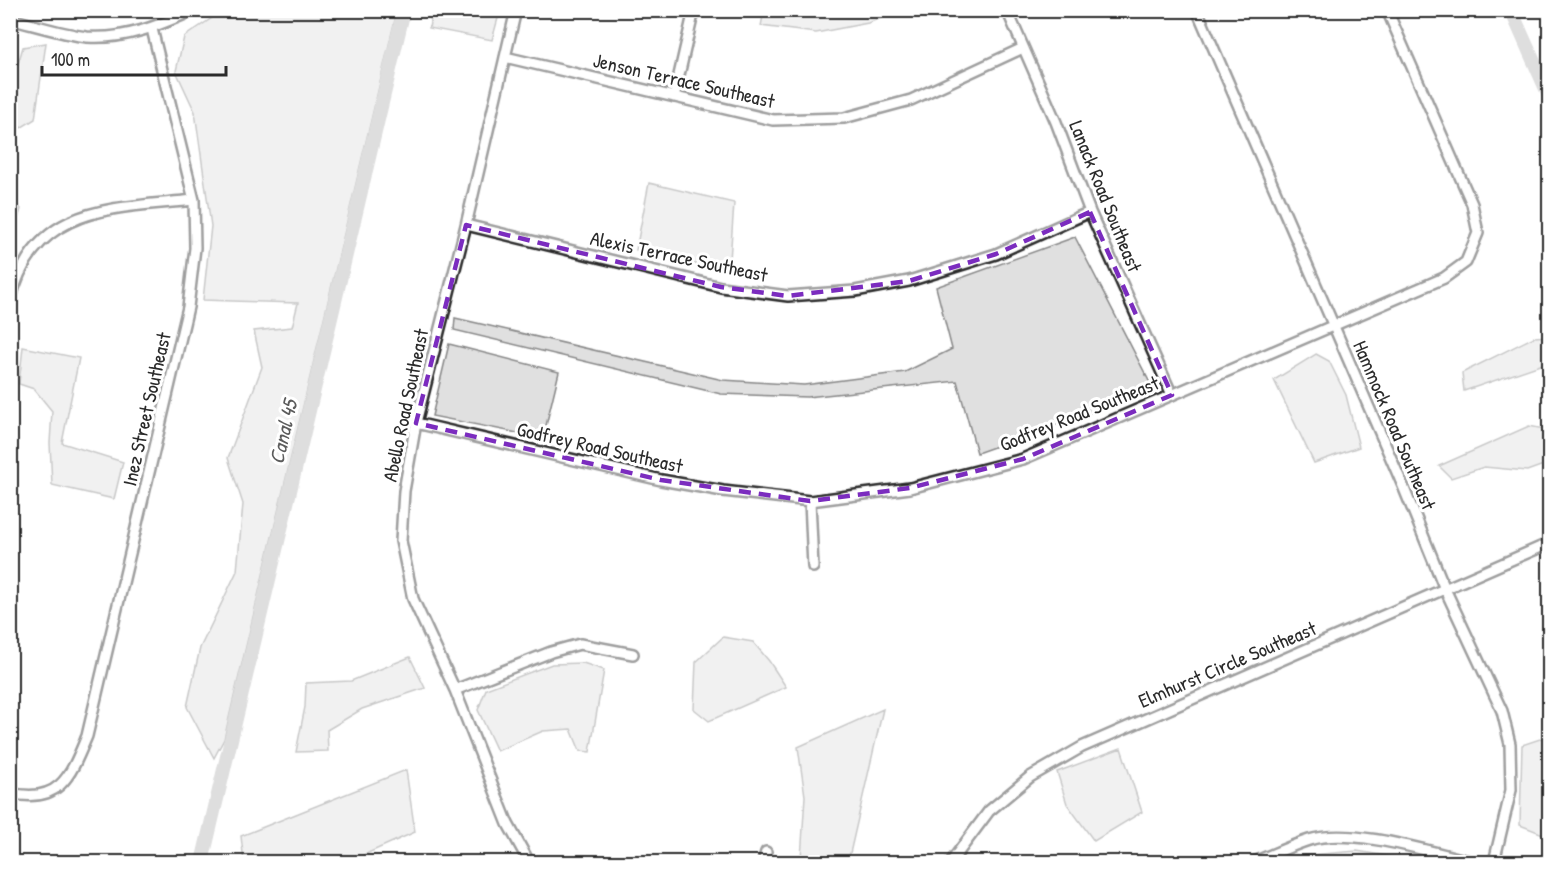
<svg xmlns="http://www.w3.org/2000/svg" width="1560" height="873" font-family="'Patrick Hand',sans-serif">
<style>
.green{fill:#e0e0e0;stroke:#868686;stroke-width:1.5}
.lines{fill:none;stroke-linecap:round;stroke-linejoin:round}
.canal{stroke:#b6b6b6;stroke-width:14}
.street-casing{stroke:#2b2b2b;stroke-width:14}
.street{stroke:#fff;stroke-width:9}
.marked{fill:none;stroke:#7b2cbf;stroke-width:4.5;stroke-dasharray:12 8;stroke-linejoin:round}
.labels{text-anchor:middle;dominant-baseline:central;stroke-width:6;stroke-linejoin:round;paint-order:stroke}
.street-label{font-size:20px;fill:#2b2b2b;stroke:#fff}
.water-label{font-size:21px;font-style:italic;fill:#5c5c5c;stroke:#fff}
</style>
<rect width="100%" height="100%" fill="#fff"/>
<filter id="ink" filterUnits="userSpaceOnUse"><feTurbulence type="fractalNoise" baseFrequency=".0167" numOctaves="2"/><feDisplacementMap in="SourceGraphic" scale="12" xChannelSelector="R" yChannelSelector="G"/><feConvolveMatrix kernelMatrix="1 2 1 2 8 2 1 2 1" color-interpolation-filters="sRGB"/></filter>
<g filter="url(#ink)">
<path class="green" d="M224 10 397 11 224 739 214 758 187 707 200 648 237 571 243 504 228 458 262 367 254 331 292 327 298 303 203 300 211 226 195 112 176 71 184 37Z
M432 11V10L500 11 492 40 429 28Z
M764 11V10L900 11 868 23 816 33 761 26Z
M46 43 35 119 11 134V79L14 77 23 47Z
M649 183 734 203 730 260 713 268 636 250Z
M11 199 21 209 11 241Z
M1075 237 1150 383 1098 410 977 453 957 381 807 397 721 394 454 330 455 318 723 380 804 385 905 372 952 349 936 287Z
M1549 336V362L1464 391 1462 373 1534 337Z
M449 344 559 372 543 438 432 416Z
M23 347 79 358 62 443 123 462 114 499 52 485 50 443 52 411 34 389 19 384Z
M1316 354 1329 361 1346 395 1359 447 1314 463 1274 380Z
M1529 426 1549 430V463L1527 471 1484 467 1451 478 1439 466Z
M723 637 753 642 769 661 786 687 709 721 694 709 696 662Z
M410 657 425 688 362 709 327 730 328 751 296 752 305 707 306 683 351 681Z
M583 663 604 670 590 752 580 751 571 729 543 731 497 751 478 710 486 689 552 664Z
M883 709 848 862H798L801 859 805 796 798 747Z
M1549 736 1550 836H1548L1520 825 1522 745Z
M1121 748 1142 812 1094 841 1067 804 1057 772Z
M406 770 415 832 348 862H244L241 836Z
M1357 851 1405 859 1404 862H1301L1299 856Z"/>
<g class="lines">
<path class="canal" d="M1511 10 1550 98
M202 862 404 10"/>
<defs>
<path id="street" d="M516 10 466 225 416 423 404 491 401 541 413 599 455 690 508 824 529 862
M1007 10 1056 122 1090 212 1172 395
M1197 10 1403 486 1445 589 1502 711 1510 744 1511 790 1494 862
M10 19C35 25 62 34 87 37 125 40 160 25 194 10
M505 57 773 120 844 118 911 100 1023 48
M674 97 694 10
M466 225 721 287 788 296 855 291 909 281 996 254 1090 212
M10 302C34 204 111 209 194 200
M416 423 661 480 723 491 810 501 910 488 1023 459 1444 278 1466 262 1478 233 1472 204 1387 10
M810 501 813 567
M455 690 551 652 580 644 633 654
M10 793C61 805 71 774 87 736L188 307 195 248 194 200 152 29
M763 862 766 852
M951 862 989 811 1030 777 1082 747 1550 543
M1254 862C1272 855 1290 846 1309 840 1352 827 1431 852 1474 862"/>
</defs>
<use href="#street" class="street-casing"/>
<use href="#street" class="street"/>
</g>
</g>
<path d="M0 0H1560V873H0ZM1090 212 1172 395 1023 459 910 488 810 501 661 480 416 423 466 225 721 287 788 296 909 281 996 254Z" fill="#fff" fill-opacity=".55" fill-rule="evenodd"/>
<path class="marked" d="M1090 212 1172 395 1023 459 910 488 810 501 661 480 416 423 466 225 721 287 788 296 909 281 996 254Z"/>
<g class="labels">
<g class="street-label">
<text transform="translate(684 80) rotate(13)">Jenson Terrace Southeast</text>
<text transform="translate(1106 196) rotate(68)">Lanack Road Southeast</text>
<text transform="translate(679 256) rotate(12)">Alexis Terrace Southeast</text>
<text transform="translate(405 405) rotate(-78)">Abello Road Southeast</text>
<text transform="translate(146 409) rotate(-77)">Inez Street Southeast</text>
<text transform="translate(1079 413) rotate(-22)">Godfrey Road Southeast</text>
<text transform="translate(1395 425) rotate(67)">Hammock Road Southeast</text>
<text transform="translate(600 447) rotate(13)">Godfrey Road Southeast</text>
<text transform="translate(1227 664) rotate(-23)">Elmhurst Circle Southeast</text>
</g>
<g class="water-label">
<text transform="translate(283 432) rotate(-77)">Canal 45</text>
</g>
</g>
<rect width="1560" height="873" fill="none" stroke="#fff" stroke-width="36"/>
<rect x="18" y="18" width="1524" height="837" fill="none" stroke="#2b2b2b" stroke-width="2" filter="url(#ink)"/>
<path d="M42 66v9h184v-9" fill="none" stroke="#2b2b2b" stroke-width="3"/>
<text x="51" y="66" font-size="18" fill="#2b2b2b" stroke="#ffffff" stroke-width="4.5" paint-order="stroke">100 m</text>
</svg>
